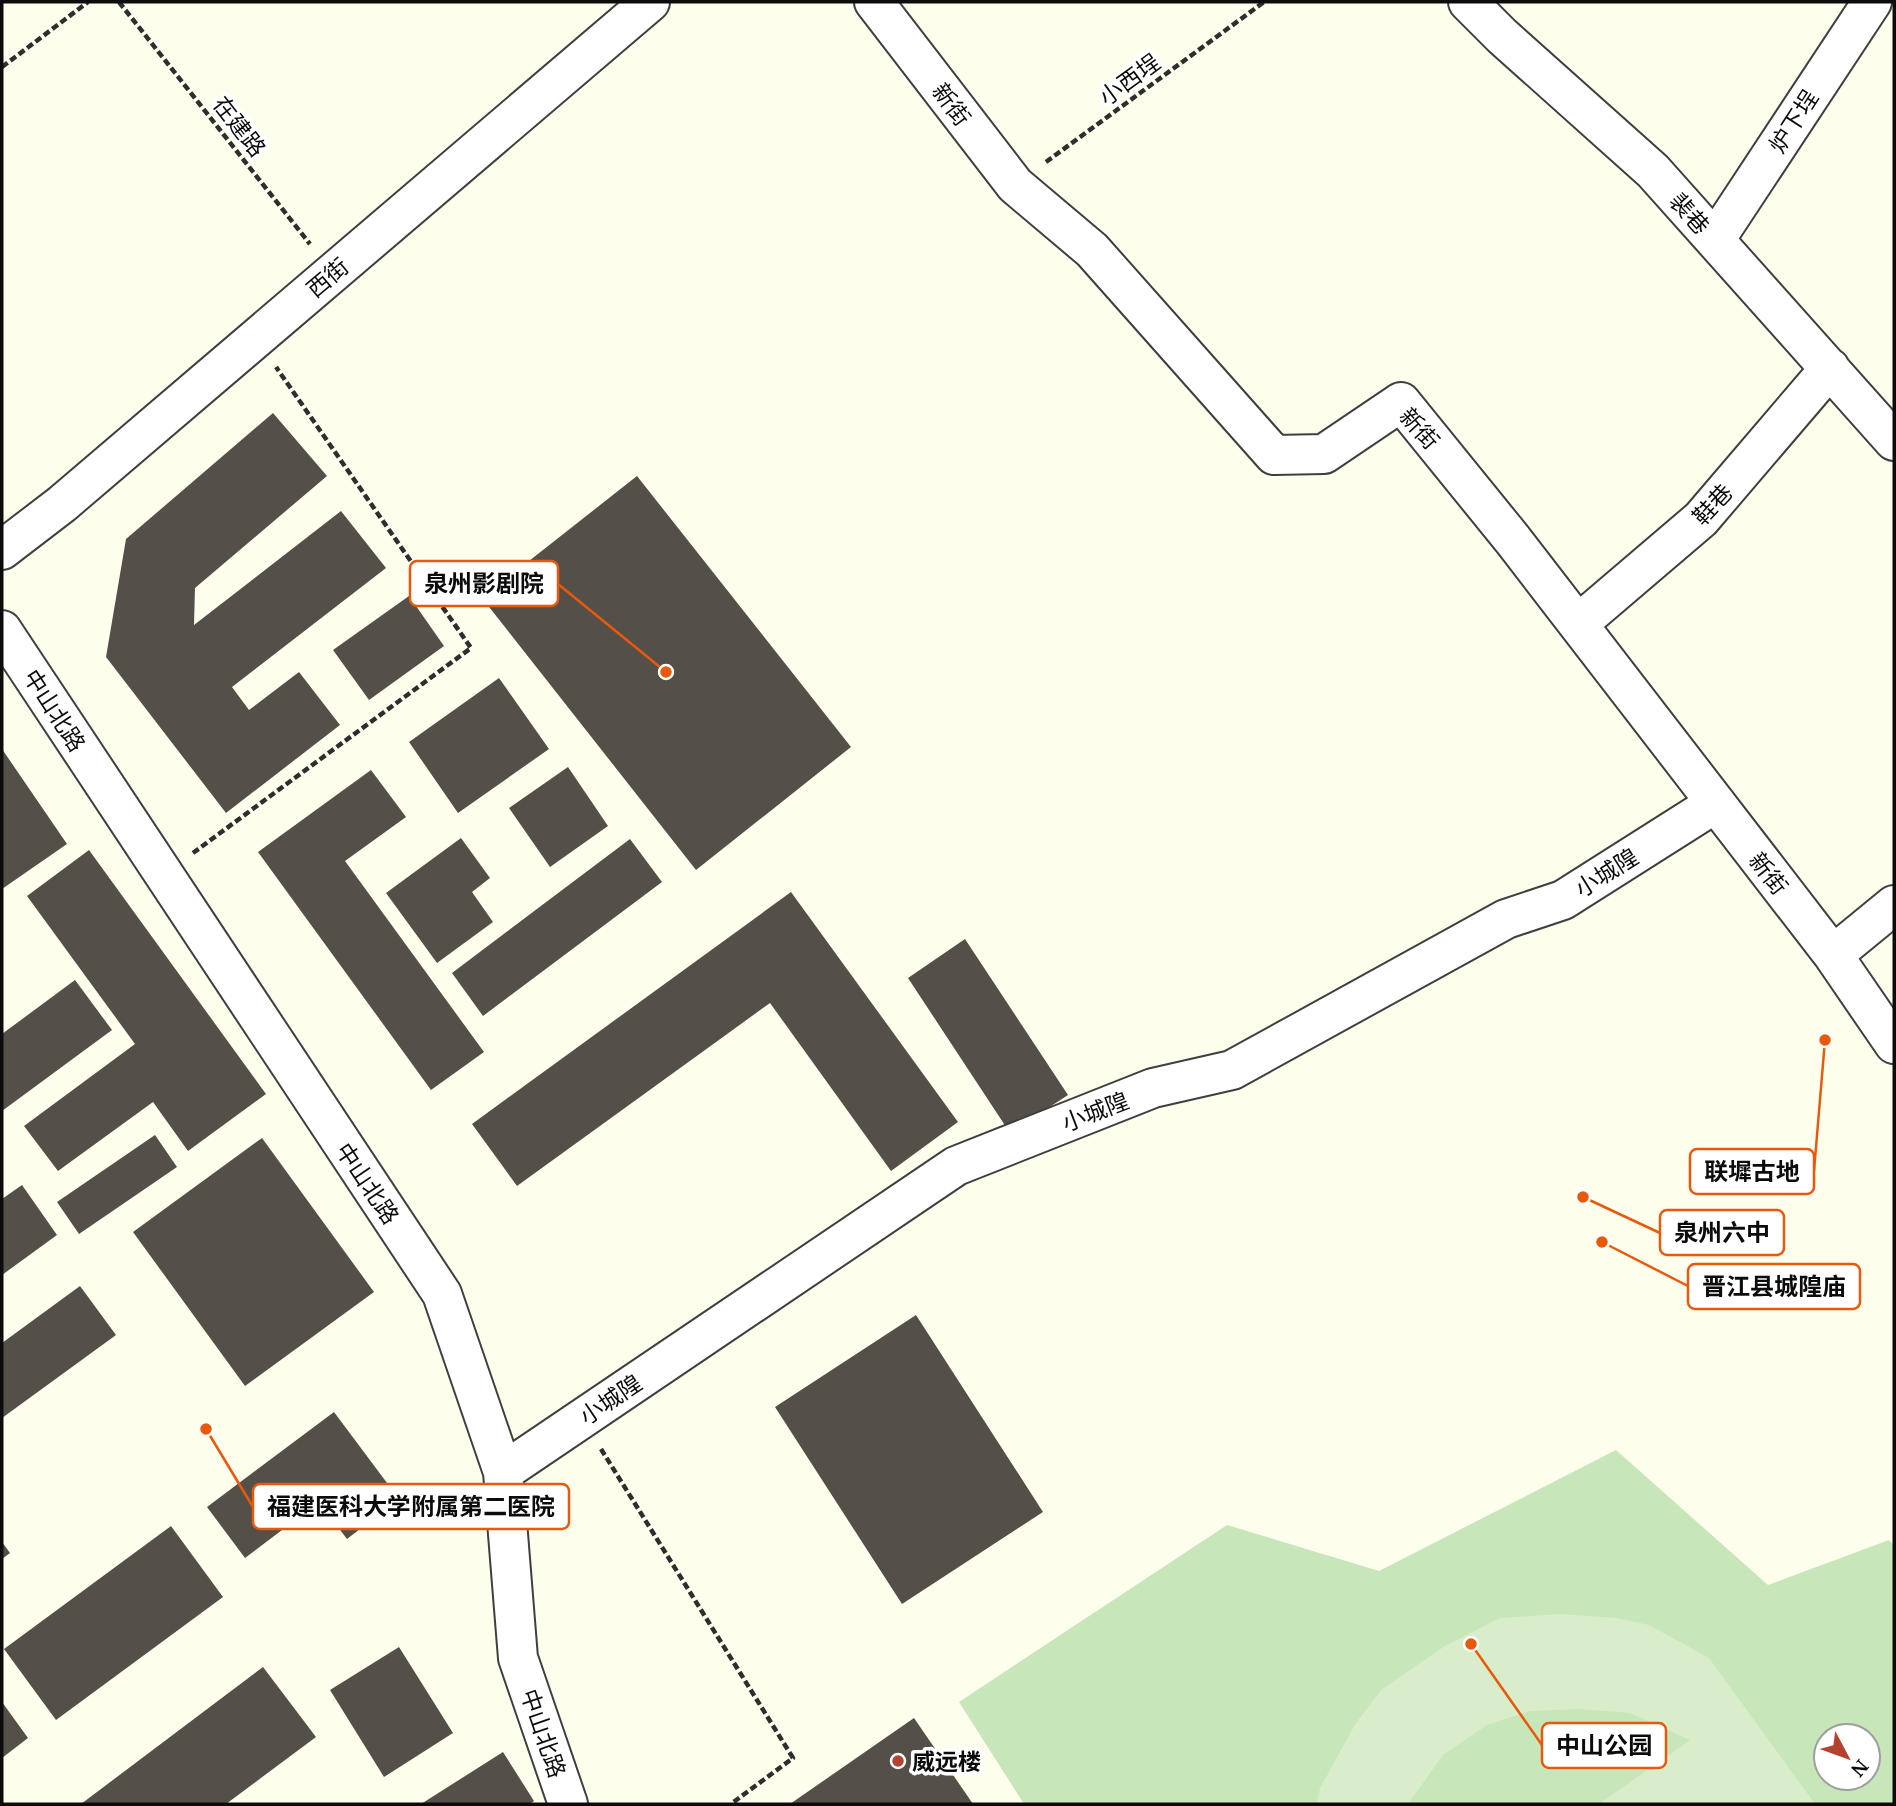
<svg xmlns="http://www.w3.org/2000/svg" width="1896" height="1806" font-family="'Noto Serif','Noto Sans SC',serif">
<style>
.green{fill:#c7e6b9;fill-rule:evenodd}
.pitch{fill:#daedca}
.building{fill:#545049}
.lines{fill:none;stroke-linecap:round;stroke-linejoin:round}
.minor-casing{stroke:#3f3f3f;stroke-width:42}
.path{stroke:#2e2e2e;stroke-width:4.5;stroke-dasharray:7 3.5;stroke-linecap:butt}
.minor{stroke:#fff;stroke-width:38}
.poi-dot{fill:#b3422e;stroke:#fff;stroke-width:2.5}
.labels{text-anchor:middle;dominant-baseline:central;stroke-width:7;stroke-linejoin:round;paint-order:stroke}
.street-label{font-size:23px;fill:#0c0c0c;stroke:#fff}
.poi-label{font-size:23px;font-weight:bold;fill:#0c0c0c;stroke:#fff;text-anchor:start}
.leader{fill:none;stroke:#e8590c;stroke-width:2.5}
.callout-dot{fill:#e8590c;stroke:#fff;stroke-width:2.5}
.callout{fill:#fff;stroke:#e8590c;stroke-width:2.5}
.callout-label{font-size:24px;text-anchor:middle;font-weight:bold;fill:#0c0c0c}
</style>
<rect width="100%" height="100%" fill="#fefeed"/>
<path class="green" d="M1616 1450 1768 1585 1889 1540 1894 1546V1804H1024L959 1702 1227 1525 1379 1571ZM1826 1736H1868V1778H1826Z"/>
<path class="pitch" d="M1560 1614 1617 1618 1649 1625 1709 1658 1815 1804H1599L1690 1740 1630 1713 1580 1709 1530 1711 1487 1725 1443 1755 1408 1804H1317L1320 1788 1356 1723 1381 1690 1445 1646 1500 1618Z"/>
<path class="building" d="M273 413 327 476 195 588 194 625 341 511 386 568 232 687 249 710 299 672 340 725 226 813 106 657 126 539Z
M637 476 851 747 696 870 482 598Z
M409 596 444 646 369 700 333 650Z
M499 678 549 749 458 813 409 742Z
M2 749 67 844 2 889Z
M568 767 608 826 550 867 509 808Z
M371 770 406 817 345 861 484 1052 431 1090 258 852Z
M461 838 490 878 472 892 493 922 437 963 386 893Z
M630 839 662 882 483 1016 452 973Z
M89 850 266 1094 188 1151 153 1102 58 1171 24 1126 135 1044 27 896Z
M791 892 958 1122 891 1171 770 1003 517 1186 472 1124Z
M965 939 1068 1095 1010 1133 908 978Z
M75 980 112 1030 2 1111V1034Z
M155 1135 177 1167 79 1234 57 1202Z
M262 1138 374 1292 245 1386 133 1232Z
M22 1185 57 1235 2 1275V1199Z
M80 1286 116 1335 2 1418V1343Z
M916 1315 1043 1512 902 1604 775 1407Z
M334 1412 399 1499 347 1539 319 1502 245 1558 207 1507Z
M171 1526 223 1597 56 1720 4 1649Z
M2 1542 10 1553 2 1559Z
M399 1647 453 1733 384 1777 330 1690Z
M263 1667 316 1737 226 1804H81Z
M2 1702 28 1738 2 1758Z
M914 1718 973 1804H790Z
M503 1752 534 1801 530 1804H421Z"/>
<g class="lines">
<defs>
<path id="minor" d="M874 2 1015 185 1092 250 1274 455 1324 454 1401 402 1513 540 1833 955 1894 1044
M1468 2 1502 36 1653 171 1894 441
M1715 240 1872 2
M2 550 62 504 650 2
M1578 624 1701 519 1830 368
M2 630 442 1294 503 1472 518 1658 568 1804
M1833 955 1894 905
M503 1472 956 1166 1153 1088 1232 1070 1506 919 1563 900 1716 803"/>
</defs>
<use href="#minor" class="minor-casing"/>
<path class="path" d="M119 2 310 244
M2 67 88 2
M1046 162 1264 2
M193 853 471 648 276 367
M601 1449 793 1758 731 1804"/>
<use href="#minor" class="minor"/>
</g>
<circle class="poi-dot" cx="898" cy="1761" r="7"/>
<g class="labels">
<g class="street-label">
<text transform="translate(1129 79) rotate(-36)">小西埕</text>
<text transform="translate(952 104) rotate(53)">新街</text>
<text transform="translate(1793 121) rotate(-57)">炉下埕</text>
<text transform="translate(240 126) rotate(52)">在建路</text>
<text transform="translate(1690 213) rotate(48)">裴巷</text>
<text transform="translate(327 277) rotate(-40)">西街</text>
<text transform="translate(1420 428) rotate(48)">新街</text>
<text transform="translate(1712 504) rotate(-47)">鞋巷</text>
<text transform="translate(55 710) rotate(57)">中山北路</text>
<text transform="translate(1606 872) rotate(-32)">小城隍</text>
<text transform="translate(1769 873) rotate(52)">新街</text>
<text transform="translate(1095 1111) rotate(-21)">小城隍</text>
<text transform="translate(368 1183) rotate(56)">中山北路</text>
<text transform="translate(610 1399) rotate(-34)">小城隍</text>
<text transform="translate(544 1733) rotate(71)">中山北路</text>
</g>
<g class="poi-label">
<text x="912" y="1761">威远楼</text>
</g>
</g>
<path class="leader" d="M666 672L558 584M1825 1040L1814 1171M1583 1197L1660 1233M1602 1242L1688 1286M206 1429L253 1507M1471 1644L1542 1745"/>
<g class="callout-dot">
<circle cx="666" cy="672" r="7"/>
<circle cx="1825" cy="1040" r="7"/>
<circle cx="1583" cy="1197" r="7"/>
<circle cx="1602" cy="1242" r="7"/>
<circle cx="206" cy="1429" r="7"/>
<circle cx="1471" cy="1644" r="7"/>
</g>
<g class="callout">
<rect x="410" y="561" width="148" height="45" rx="7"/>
<rect x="1690" y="1149" width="124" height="45" rx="7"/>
<rect x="1660" y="1210" width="124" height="45" rx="7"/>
<rect x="1688" y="1264" width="172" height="45" rx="7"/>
<rect x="253" y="1484" width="316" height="45" rx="7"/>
<rect x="1542" y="1723" width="124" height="45" rx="7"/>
</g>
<g class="callout-label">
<text x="484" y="592">泉州影剧院</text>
<text x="1752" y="1180">联墀古地</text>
<text x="1722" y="1241">泉州六中</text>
<text x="1774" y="1295">晋江县城隍庙</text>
<text x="411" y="1515">福建医科大学附属第二医院</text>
<text x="1604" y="1754">中山公园</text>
</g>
<rect width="1896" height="1806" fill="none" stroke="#0c0c0c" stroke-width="7"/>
<g transform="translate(1847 1757) rotate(131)"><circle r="33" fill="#ffffff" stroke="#9e9e9e" stroke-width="2"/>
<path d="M0-5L12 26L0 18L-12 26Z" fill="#b3422e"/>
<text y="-10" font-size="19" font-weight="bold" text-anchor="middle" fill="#0c0c0c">N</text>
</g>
</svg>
